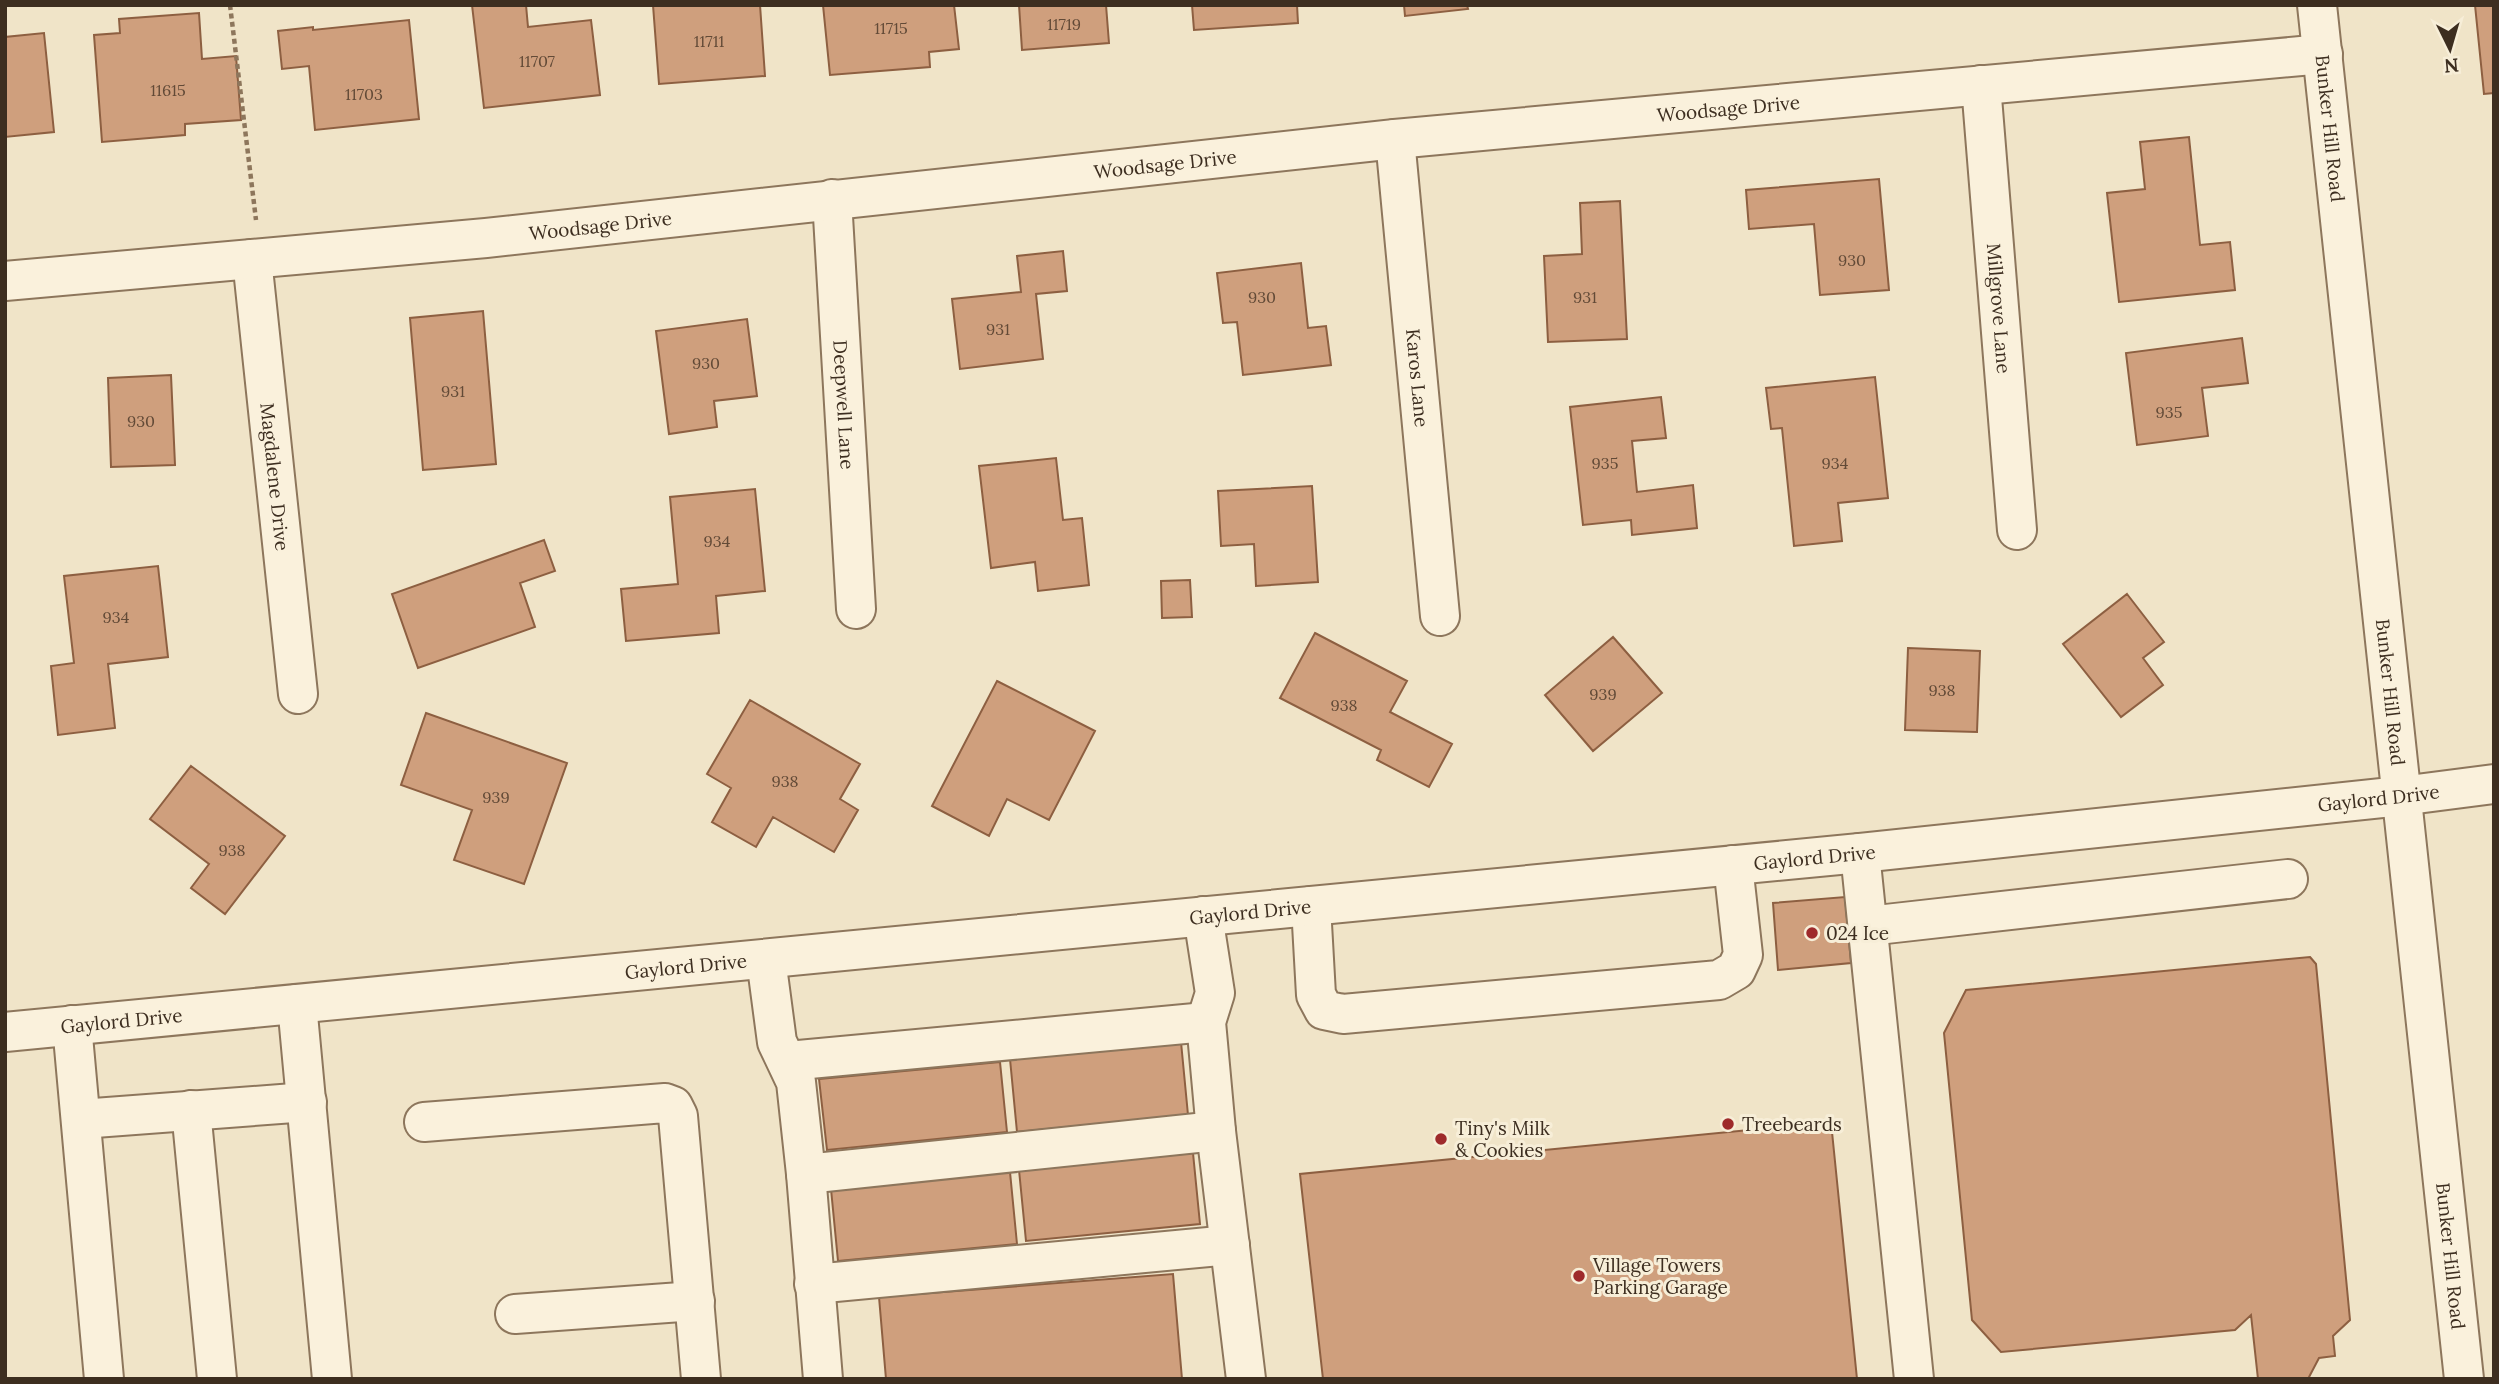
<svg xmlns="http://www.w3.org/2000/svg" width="2499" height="1384" font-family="Lora,serif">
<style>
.building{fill:#cf9f7d;stroke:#8d5f41;stroke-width:2}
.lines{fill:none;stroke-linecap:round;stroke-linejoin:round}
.minor-casing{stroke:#8d765c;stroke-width:42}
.path{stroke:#8d765c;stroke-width:4.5;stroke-dasharray:5 3.5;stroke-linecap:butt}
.minor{stroke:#faf1dc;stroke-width:38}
.poi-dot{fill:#9e2a2b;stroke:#f7eed8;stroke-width:2.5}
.labels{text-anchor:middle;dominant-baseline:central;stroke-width:6;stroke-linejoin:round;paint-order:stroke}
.number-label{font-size:16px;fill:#624a37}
.street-label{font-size:19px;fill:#3d2e20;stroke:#f7eed8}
.poi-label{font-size:19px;fill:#3d2e20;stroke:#f7eed8;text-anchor:start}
</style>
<rect width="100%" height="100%" fill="#f0e4c8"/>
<path class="building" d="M472 5H526L528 27 591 20 600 95 484 108Z
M653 5H760L765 76 659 84Z
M823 5H954L959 49 929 52 930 67 830 75Z
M1019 5H1106L1109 43 1022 50Z
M1192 5H1297L1298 23 1194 30Z
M1404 5H1467L1468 9 1405 16Z
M2475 5H2494V93L2484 94Z
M199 13 202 59 236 56 241 120 185 124V135L102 142 94 35 120 33 119 19Z
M409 20 419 119 315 130 309 66 282 69 278 31 313 27V30Z
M44 33 54 132 5 137V37Z
M2189 137 2200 245 2230 242 2235 290 2119 302 2107 193 2145 189 2140 142Z
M1879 179 1889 290 1820 295 1814 224 1749 229 1746 190Z
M1620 201 1627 339 1548 342 1544 256 1582 254 1580 203Z
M1063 251 1067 291 1036 294 1043 359 960 369 952 299 1021 292 1017 256Z
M1301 263 1308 328 1326 326 1331 365 1243 375 1237 322 1223 323 1217 273Z
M483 311 496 464 423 470 410 318Z
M747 319 757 396 714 401 717 427 669 434 656 331Z
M2242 338 2248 383 2202 388 2208 436 2137 445 2126 353Z
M171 375 175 465 111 467 108 378Z
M1875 377 1888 498 1838 503 1842 541 1794 546 1782 428 1771 429 1766 388Z
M1661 397 1666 438 1632 441 1637 492 1693 485 1697 528 1632 535 1631 520 1583 525 1570 407Z
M1056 458 1063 520 1082 518 1089 585 1038 591 1035 562 991 568 979 466Z
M1312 486 1318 582 1256 586 1254 544 1221 546 1218 491Z
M755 489 765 591 716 596 719 633 626 641 621 589 678 584 670 497Z
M544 540 555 571 520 583 535 627 418 668 392 594Z
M158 566 168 657 108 664 115 728 58 735 51 666 74 663 64 576Z
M1190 580 1192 617 1162 618 1161 581Z
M2127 594 2164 642 2143 658 2163 685 2121 717 2063 644Z
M1315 633 1407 681 1390 712 1452 744 1429 787 1377 760 1381 750 1280 698Z
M1613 637 1662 693 1593 751 1545 695Z
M1908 648 1980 651 1977 732 1905 730Z
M997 681 1095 731 1049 820 1007 799 989 836 932 806Z
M750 700 860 764 840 799 858 810 834 852 773 817 756 847 712 822 731 788 707 774Z
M426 713 567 763 524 884 454 860 472 810 401 785Z
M191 766 285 836 225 914 191 888 209 864 150 819Z
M1845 897 1851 963 1778 970 1773 903Z
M2310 957 2316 964 2350 1320 2333 1336 2335 1356 2319 1358 2308 1379H2258L2251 1315 2235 1330 2001 1352 1972 1320 1944 1033 1966 990Z
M1181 1042 1188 1115 1017 1132 1010 1059Z
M1000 1062 1007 1132 827 1150 819 1079Z
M1831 1122 1857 1379H1323L1300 1174Z
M1193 1153 1200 1224 1026 1241 1019 1170Z
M1010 1172 1017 1244 838 1261 831 1189Z
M1173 1274 1182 1379H886L879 1297Z"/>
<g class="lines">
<defs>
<g id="minor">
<path id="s1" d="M2317 5 2464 1379"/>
<path id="s2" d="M1981 85 2017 530"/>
<path id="s3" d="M1395 139 1440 616"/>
<path id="s4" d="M832 199 856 609"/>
<path id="s5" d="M252 259 298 694"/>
<path id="s6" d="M5 281 486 238 1395 139 2323 54"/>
<path d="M1860 853 1914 1379"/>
<path d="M1311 906 1316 995 1324 1010 1343 1014 1719 980 1736 970 1743 955 1733 865"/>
<path d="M1203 916 1215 993 1206 1022 1216 1131 1246 1379"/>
<path d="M1868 926 2288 879"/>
<path d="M766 959 777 1042 796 1082 806 1174 823 1379"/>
<path d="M297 1004 332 1379"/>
<path d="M72 1025 104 1379"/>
<path id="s7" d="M5 1032 1860 853 2401 796 2494 784"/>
<path d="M788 1061 1206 1022"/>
<path d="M191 1110 217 1379"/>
<path d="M81 1119 307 1102"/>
<path d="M424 1122 665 1103 673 1106 678 1116 701 1379"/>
<path d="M806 1174 1216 1131"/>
<path d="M814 1284 1230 1245"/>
<path d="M515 1314 695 1301"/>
</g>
</defs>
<use href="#minor" class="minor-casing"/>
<path class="path" d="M230 5 256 220"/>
<use href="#minor" class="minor"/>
</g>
<g class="poi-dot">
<circle cx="1812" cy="933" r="7"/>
<circle cx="1728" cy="1124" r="7"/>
<circle cx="1441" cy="1139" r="7"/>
<circle cx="1579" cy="1276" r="7"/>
</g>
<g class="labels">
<g class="number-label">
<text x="1064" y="24">11719</text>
<text x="891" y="28">11715</text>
<text x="709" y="41">11711</text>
<text x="537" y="61">11707</text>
<text x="168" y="90">11615</text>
<text x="364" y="94">11703</text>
<text x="1852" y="260">930</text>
<text x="1262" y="297">930</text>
<text x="1585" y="297">931</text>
<text x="998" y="329">931</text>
<text x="706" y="363">930</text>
<text x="453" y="391">931</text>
<text x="2169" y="412">935</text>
<text x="141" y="421">930</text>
<text x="1605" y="463">935</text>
<text x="1835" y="463">934</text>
<text x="717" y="541">934</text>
<text x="116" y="617">934</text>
<text x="1942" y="690">938</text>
<text x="1603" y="694">939</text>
<text x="1344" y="705">938</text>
<text x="785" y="781">938</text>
<text x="496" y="797">939</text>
<text x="232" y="850">938</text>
</g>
<g class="street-label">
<text stroke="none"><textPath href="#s6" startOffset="1732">Woodsage Drive</textPath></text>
<text stroke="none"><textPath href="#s1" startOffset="124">Bunker Hill Road</textPath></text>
<text stroke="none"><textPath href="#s6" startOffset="1166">Woodsage Drive</textPath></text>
<text stroke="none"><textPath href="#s6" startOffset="598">Woodsage Drive</textPath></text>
<text stroke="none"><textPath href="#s2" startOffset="224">Millgrove Lane</textPath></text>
<text stroke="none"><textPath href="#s3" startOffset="240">Karos Lane</textPath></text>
<text stroke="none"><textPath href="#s4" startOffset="206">Deepwell Lane</textPath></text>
<text stroke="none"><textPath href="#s5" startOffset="219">Magdalene Drive</textPath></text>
<text stroke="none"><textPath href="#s1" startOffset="691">Bunker Hill Road</textPath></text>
<text stroke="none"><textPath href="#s7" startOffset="2385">Gaylord Drive</textPath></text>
<text stroke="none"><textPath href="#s7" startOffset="1818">Gaylord Drive</textPath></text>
<text stroke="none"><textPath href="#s7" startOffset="1251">Gaylord Drive</textPath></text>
<text stroke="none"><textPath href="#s7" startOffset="684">Gaylord Drive</textPath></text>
<text stroke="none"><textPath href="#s7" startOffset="117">Gaylord Drive</textPath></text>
<text stroke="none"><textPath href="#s1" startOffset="1258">Bunker Hill Road</textPath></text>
</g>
<g class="poi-label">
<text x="1826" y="933">024 Ice</text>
<text x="1742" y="1124">Treebeards</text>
<text x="1455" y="1128">Tiny's Milk<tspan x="1455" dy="22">&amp; Cookies</tspan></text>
<text x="1593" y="1265">Village Towers<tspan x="1593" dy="22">Parking Garage</tspan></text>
</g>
</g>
<rect width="2499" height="1384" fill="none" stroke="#3d2e20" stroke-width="14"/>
<g transform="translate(2450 49) rotate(175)" stroke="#f7eed8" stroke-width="5" paint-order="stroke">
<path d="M0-5L12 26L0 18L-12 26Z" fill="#3d2e20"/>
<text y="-10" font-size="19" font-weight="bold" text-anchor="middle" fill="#3d2e20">N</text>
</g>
</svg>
